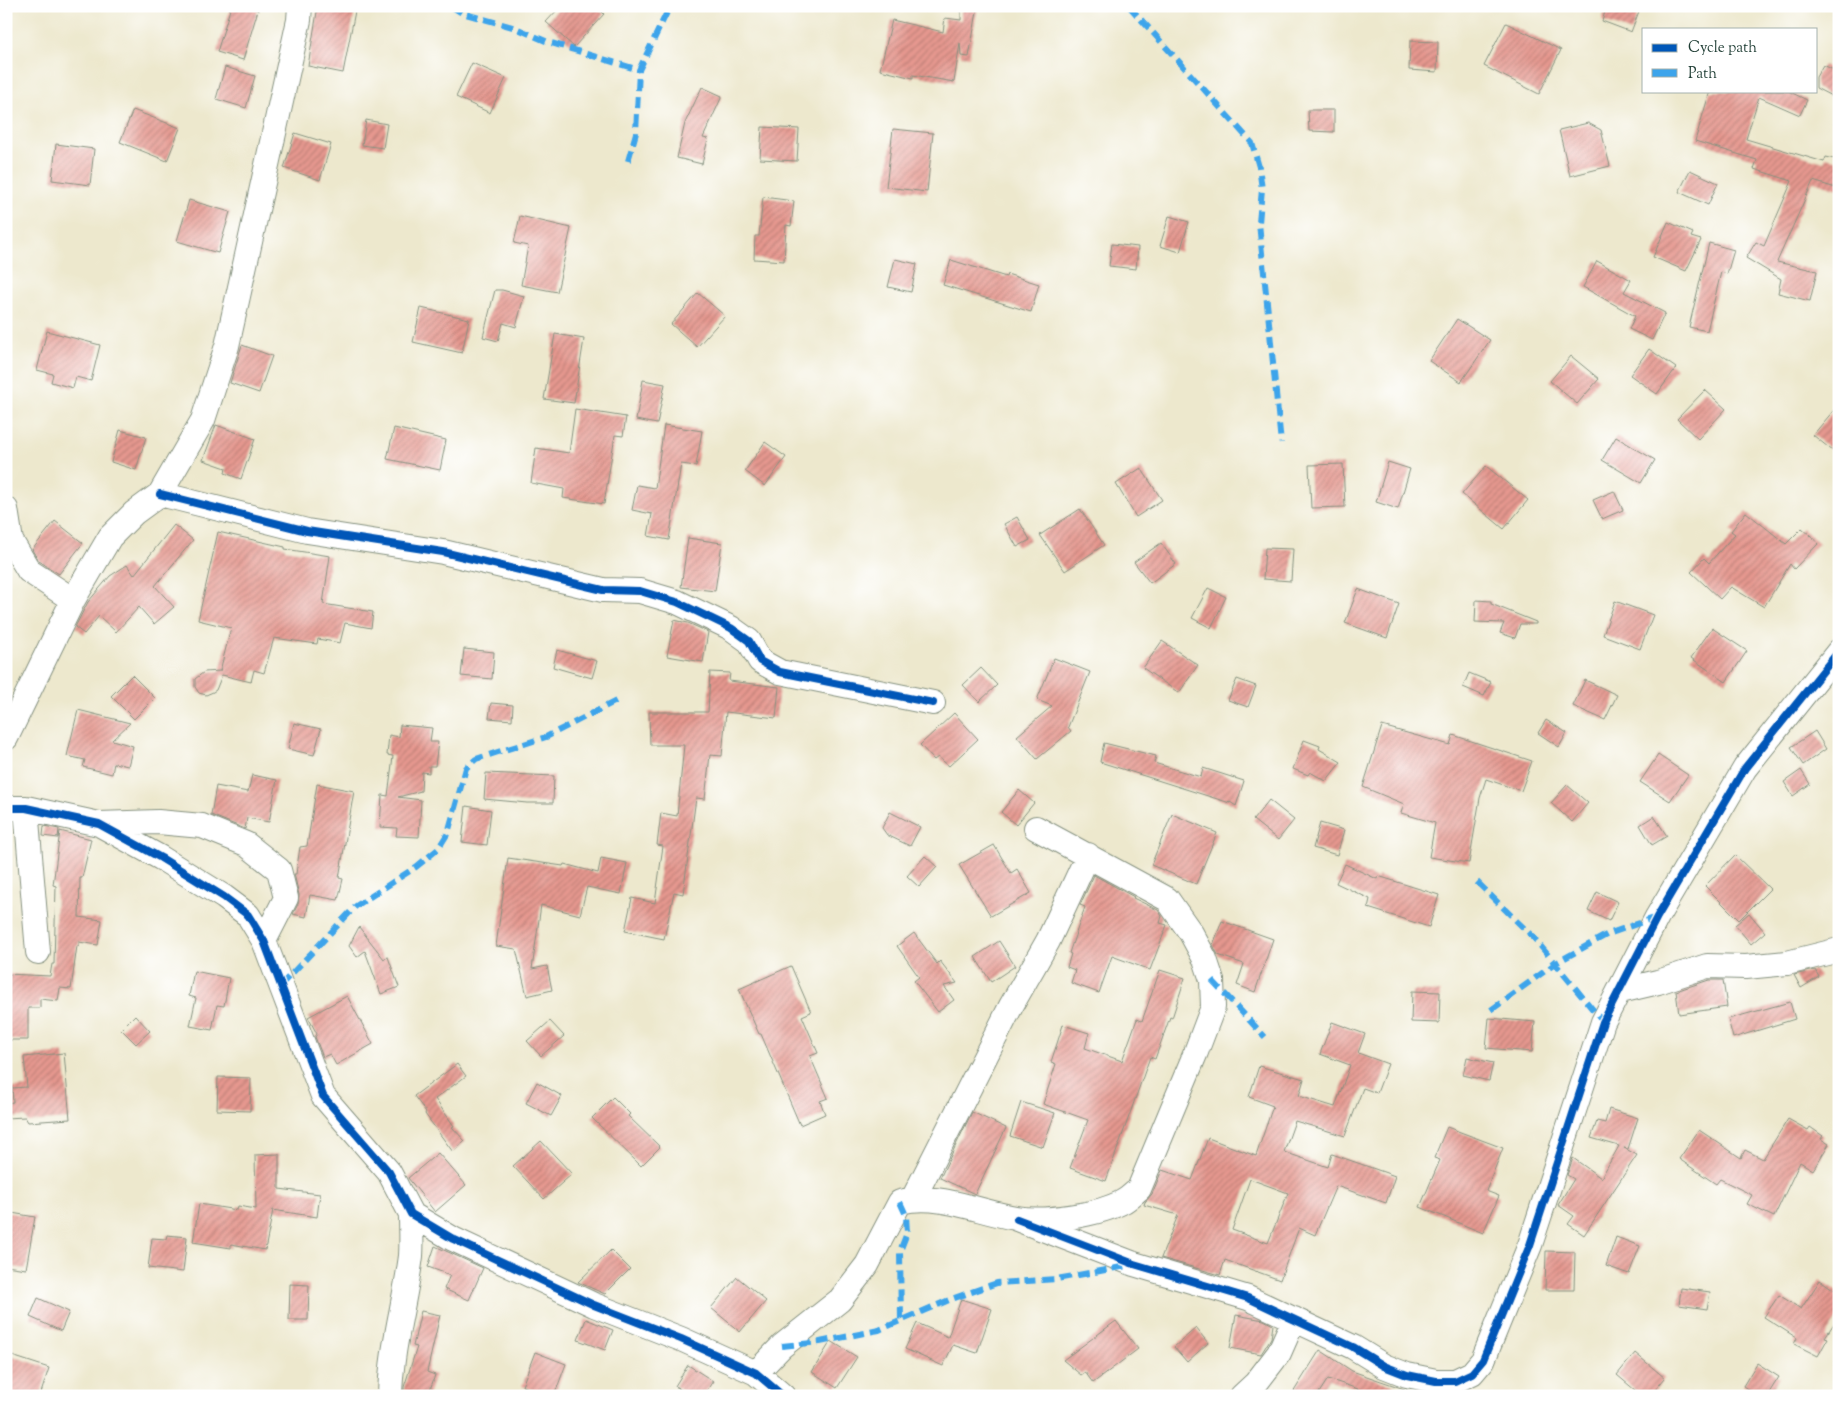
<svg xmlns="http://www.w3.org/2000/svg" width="1845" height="1402" font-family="'Sorts Mill Goudy',serif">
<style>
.building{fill:url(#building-hatch);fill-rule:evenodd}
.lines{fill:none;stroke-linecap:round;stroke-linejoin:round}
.minor-casing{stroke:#869280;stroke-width:26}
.minor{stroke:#fff;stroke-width:24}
.quiet{stroke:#3da4eb;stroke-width:6;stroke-dasharray:12 6;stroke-linecap:butt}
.cycleway-casing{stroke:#fff;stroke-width:11}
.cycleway{stroke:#0057b8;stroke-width:8}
</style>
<defs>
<pattern id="building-hatch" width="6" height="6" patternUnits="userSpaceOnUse" patternTransform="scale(1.25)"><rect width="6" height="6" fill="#e6988f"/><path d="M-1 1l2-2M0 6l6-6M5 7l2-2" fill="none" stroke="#ba7d76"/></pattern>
</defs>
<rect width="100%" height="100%" fill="#fff"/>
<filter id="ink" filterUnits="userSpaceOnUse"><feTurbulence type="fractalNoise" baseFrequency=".02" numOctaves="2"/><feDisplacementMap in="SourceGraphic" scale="10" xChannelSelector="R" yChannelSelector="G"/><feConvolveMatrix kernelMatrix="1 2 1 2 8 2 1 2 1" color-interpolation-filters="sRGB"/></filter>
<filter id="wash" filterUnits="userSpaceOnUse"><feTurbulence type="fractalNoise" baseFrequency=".0096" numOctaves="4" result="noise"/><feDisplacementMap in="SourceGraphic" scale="20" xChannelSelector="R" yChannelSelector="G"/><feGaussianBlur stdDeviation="1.12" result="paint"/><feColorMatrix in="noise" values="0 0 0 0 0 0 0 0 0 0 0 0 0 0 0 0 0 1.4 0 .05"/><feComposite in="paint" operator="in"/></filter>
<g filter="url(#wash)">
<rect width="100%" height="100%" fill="#ede8cd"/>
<g id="blocks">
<path class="building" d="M231 6H246L258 10 243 60 217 52Z
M318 6H356L343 73 308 66Z
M561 6H596L604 14 574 47 546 22Z
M961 6H978L969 57 961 56 960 43 954 82 913 75V78L880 70 892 20 943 32 945 18 961 20Z
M1607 6H1641L1631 32 1602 21Z
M1506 23 1561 50 1539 94 1484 66Z
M1410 41 1438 42 1437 72 1409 70Z
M472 63 506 78 490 113 456 97Z
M1823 65 1839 72V100L1816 88V77Z
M225 67 255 76 246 108 216 99Z
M702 87 722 96 703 138 708 139 702 164 677 158 685 123Z
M1710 91H1788L1807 100 1800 115 1759 97 1746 139 1824 162 1826 157 1839 160V189L1813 181 1777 262 1817 271 1810 301 1778 293 1781 279 1746 258 1756 242 1764 246 1792 181 1754 169 1757 160 1695 141Z
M133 110 180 128 167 161 120 142Z
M1308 110H1334V132L1309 131Z
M366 120 387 124 383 148 362 145Z
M1588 123 1601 130 1610 166 1570 176 1559 130Z
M762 127 799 129 797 161 760 159Z
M893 129 933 133 927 192 886 187Z
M295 133 331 144 320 180 284 168Z
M56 144 94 149 90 185 52 180Z
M1690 170 1718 183 1708 205 1679 192Z
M763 197 794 201 791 226 786 225 784 261 754 259 755 236H759Z
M189 200 230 212 218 253 177 241Z
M520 216 571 228 557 292 521 285 528 246 514 243Z
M1169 216 1189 222 1180 252 1160 246Z
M1668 222 1693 233 1691 237 1701 240 1686 271 1653 257Z
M1709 243 1734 250 1727 274 1721 272 1707 331 1689 327Z
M1112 244 1138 247 1136 269 1109 266Z
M895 259 917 264 911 292 888 287Z
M951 260 1006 277 1007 274 1039 284 1031 312 943 285Z
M1597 261 1631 280 1624 292 1665 313 1652 340 1629 329 1635 316 1583 287Z
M495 290H502L524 296 516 327 503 323 498 341 483 337Z
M698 293 725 316 697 347 671 324Z
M421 308 469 319 462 353 413 342Z
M1457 319 1490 340 1461 382 1429 361Z
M47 331 100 345 91 381 76 377 73 388 51 382 53 374 37 370Z
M555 334 584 339 574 403 544 399Z
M242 345 272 356 259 393 230 383Z
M1649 349 1676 368 1657 394 1630 375Z
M1571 356 1599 379 1577 404 1550 381Z
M643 380 665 384 657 424 636 420Z
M1705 390 1726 409 1698 439 1677 419Z
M1839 404V456L1813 435Z
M575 409 626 417 623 436 615 435 604 504 563 498 564 489 531 483 536 448 569 453Z
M216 425 255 439 241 479 225 473 226 468 203 460Z
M664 425 702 431 696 466 681 464 669 540 648 536 652 514 632 510 637 485 655 488Z
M394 428 446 440 440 470 387 459Z
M120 430 146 437 136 470 111 462Z
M1616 437 1655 460 1641 483 1602 460Z
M765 442 786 457 765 486 745 471Z
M1388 462 1410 469 1398 509 1376 502Z
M1343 464 1345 507 1311 508 1309 465Z
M1486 466 1528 500 1504 529 1462 494Z
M1141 468 1162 500 1136 517 1116 484Z
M1614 491 1623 510 1602 519 1593 500Z
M1080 509 1104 545 1065 571 1040 535Z
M1746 512 1786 544 1802 528 1819 543 1794 569 1790 564 1764 607 1731 587 1720 599 1691 572 1704 558 1709 563 1735 534 1731 531Z
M1017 517 1030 540 1017 547 1004 524Z
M55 521 83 543 59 574 39 561 32 550Z
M174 525 193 540 155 586 174 607 154 624 139 607 116 632 99 616 84 634 75 627 88 602 110 576 127 565 134 575Z
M218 532 285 547V549L330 556 323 604 373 612 371 628 345 623 340 643 318 639 317 644 274 638 264 673 254 670 251 682 222 675 216 690 213 692 206 695 199 693 195 687V679L204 672 220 671 231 628 198 620Z
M688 538 722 543 715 591 681 587Z
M1161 543 1176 564 1150 583 1134 562Z
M1265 548 1293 549 1291 581 1263 579Z
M1208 588 1226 597 1211 628 1192 618Z
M1358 589 1399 604 1387 638 1345 623Z
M1476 600 1491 601V604L1536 622V624H1520L1515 638 1500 633 1504 623 1475 622Z
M1615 601 1653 615 1640 649 1603 635Z
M674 620 688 623 708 632 703 662 667 656Z
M1712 628 1747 651 1726 682 1691 658Z
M1162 641 1198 665 1179 693 1143 668Z
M464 649 494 652 492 679 461 676Z
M557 650 597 661 592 678 553 667Z
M1054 658 1090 672 1068 727 1071 731 1037 759 1017 736 1052 706 1037 700Z
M981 668 997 685 979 702 963 685Z
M710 672 730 673 729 681 779 687 776 718 726 712 722 756 710 755 705 799 696 798 683 894 674 892 664 939 625 931 632 898 655 903 663 846 657 845 661 813 677 816 684 745H650L649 712H708Z
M1469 673 1491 682 1484 696 1463 687Z
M132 675 155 698 134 719 111 696Z
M1237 679 1256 686 1248 707 1228 700Z
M1585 680 1617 695 1605 720 1573 706Z
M491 703 513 705 512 720 489 718Z
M78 710 130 723 112 740 133 746 128 766 114 763 112 774 83 767 85 760 67 756Z
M954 713 978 739 949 766 938 757 934 760 920 745Z
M1546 720 1567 733 1559 747 1538 733Z
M294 723 321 729 314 755 288 749Z
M400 725 432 728 430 742H438L435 766H429V773L422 772 421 791 398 797 421 800 419 837 396 836 397 828 380 827 382 795 388 796 393 756 387 755 389 735 399 737Z
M1382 726 1450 745 1453 735 1532 761 1521 791 1486 779 1480 798 1469 863 1429 857 1435 823 1401 813 1404 804 1363 787Z
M1815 731 1826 749 1803 765 1791 747Z
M1304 740 1320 746 1319 749 1341 762 1326 781 1310 772 1308 775 1293 769Z
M1104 743 1156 756 1154 763 1201 777 1203 768 1244 781 1236 806 1230 802V803L1100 762Z
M1658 755 1688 775 1670 801 1640 782Z
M1801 770 1810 784 1793 796 1784 782Z
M486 773 554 776 553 803H527L484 799Z
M252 775 277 780 269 822 247 818 245 829 211 815 216 786 248 792Z
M317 784 354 791 339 878 343 879 338 900 310 895 306 917 293 914 298 904 299 895 294 874H296L300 847 307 846Z
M1567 785 1588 803 1572 822 1551 803Z
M1019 790 1034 803 1016 825 1001 812Z
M1269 800 1294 820 1278 840 1253 820Z
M466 806 491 810 487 845 462 842Z
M890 812 920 827 910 846 887 835 882 828Z
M1172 814 1217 833 1196 884 1151 865Z
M1654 816 1667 836 1652 845 1640 825Z
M1320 823 1344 830 1337 855 1313 848Z
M44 826 59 829 58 838 43 836Z
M60 831 91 839 82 878H80L79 917 102 920 98 945 79 942V946H77L71 989 60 988 58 1001 40 999V1008H28V1040H6V974L50 976 52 964H54L56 886 53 885Z
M994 845 1011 873 1017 869 1031 893 991 916 959 865Z
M1735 855 1770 889 1739 920 1705 886Z
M925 856 937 867 919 887 907 876Z
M508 858 563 866 564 864 598 873 601 858 627 863 621 894 587 887 580 915 541 905 532 969 547 966 552 990 527 996 516 949 496 946Z
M1345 864 1377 879 1378 876 1439 895 1429 927 1368 908 1370 899 1336 883Z
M1094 875 1134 897 1133 898 1158 910 1162 916 1160 923 1167 925 1150 970 1112 956 1099 993 1071 983 1075 970 1067 967 1071 954 1069 953 1085 907 1080 905Z
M1597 892 1618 902 1609 921 1588 911Z
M1749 913 1765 932 1751 944 1735 925Z
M1222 921 1273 939 1255 992 1237 985 1244 964 1218 955 1213 945Z
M359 927 384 959 388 957 399 987 381 994 365 951 357 957 349 946Z
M914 933 937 964 940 961 957 983 944 986 954 1000 938 1012 914 981 919 977 897 946Z
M999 941 1015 966 991 982 975 957Z
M791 966 811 1012 802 1016 818 1053 810 1056 828 1098 820 1101 825 1114 800 1125 761 1034H759L739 989Z
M1160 970 1185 978 1172 1018 1170 1017 1155 1059 1150 1057 1106 1181 1070 1168 1088 1120 1043 1104 1056 1064 1051 1062 1063 1025 1089 1033 1085 1048 1122 1061 1137 1019 1142 1021Z
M1815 970 1819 977 1801 988 1794 975Z
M194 971 229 978 224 1006 217 1005 212 1030 190 1026 196 998 189 996Z
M1709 980H1723L1727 1007 1679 1014 1676 991Z
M1412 991 1440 992 1439 1023 1411 1022Z
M347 996 373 1044 336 1065 330 1054 323 1057 315 1037 317 1034 308 1017Z
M1790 1002 1795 1019 1733 1038 1728 1019Z
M135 1015 150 1031 136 1044 121 1029Z
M1489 1018 1535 1022 1532 1052 1486 1048Z
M550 1021 564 1036 541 1056 527 1041Z
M1332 1022 1365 1034 1358 1053 1388 1064 1377 1093 1363 1088 1345 1136 1295 1121 1284 1152 1328 1167 1332 1154 1395 1176 1386 1203 1336 1186 1315 1235 1299 1228 1280 1280 1225 1260 1220 1275 1161 1258 1178 1215 1144 1205 1145 1202 1152 1194 1162 1170 1192 1180 1208 1138 1256 1156 1273 1106 1249 1097 1259 1066 1304 1079 1299 1096 1335 1107 1350 1065 1320 1054ZM1250 1179 1288 1193 1268 1243 1232 1230Z
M64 1053 70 1119 28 1122 25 1117 6 1118V1103L13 1102 12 1088 27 1087 24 1057Z
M1467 1057 1493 1063 1489 1081 1463 1075Z
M457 1064 466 1076 435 1099 454 1126 452 1127 465 1141 453 1152 425 1114 426 1112 414 1096Z
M218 1077 251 1078 250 1111 217 1110Z
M537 1082 562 1096 551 1116 526 1103Z
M613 1097 630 1114 628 1116 660 1147 641 1166 592 1118Z
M1021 1102 1055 1113 1043 1147 1010 1136Z
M1609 1109 1638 1118 1628 1149 1624 1148 1637 1155 1584 1235 1568 1224 1574 1216 1558 1205 1574 1179 1567 1175 1573 1158 1601 1178 1619 1146 1591 1138 1597 1121 1605 1123Z
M972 1112 1006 1128 975 1194 940 1178Z
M1788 1119 1808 1130 1810 1127 1823 1136 1821 1139 1829 1144 1813 1170 1800 1162 1774 1217 1747 1204 1752 1195 1720 1179 1716 1184 1679 1159 1699 1130 1741 1158 1745 1150 1763 1159Z
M1447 1127 1503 1148 1486 1191 1499 1196 1483 1233 1420 1207 1440 1160 1434 1158Z
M541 1141 572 1174 544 1199 513 1166Z
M438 1153 466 1185 435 1212 408 1178Z
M279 1154V1189L320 1194 317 1217 273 1210 265 1250 231 1244V1248L193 1242 199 1204 237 1210 238 1206 256 1209 255 1155Z
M6 1212 35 1217 26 1269 6 1266Z
M167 1235 187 1237 183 1272 148 1268 152 1238 166 1239Z
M1616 1237 1640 1246 1629 1274 1606 1266Z
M435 1246 483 1268 469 1300 444 1289 450 1275 428 1267Z
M611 1250 630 1269 605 1294 580 1283 578 1282Z
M1546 1251 1575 1252 1574 1290H1545Z
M737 1277 766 1301 740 1332 711 1308Z
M1820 1280 1839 1293V1316L1825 1337 1828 1338 1818 1356 1794 1344 1797 1338 1764 1317 1779 1295 1801 1309Z
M290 1284 309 1285 308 1320H289Z
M1681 1288 1710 1292 1707 1309 1679 1305Z
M38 1298 69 1312 61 1331 30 1317Z
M961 1299 992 1309 977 1353 953 1345 943 1366 905 1349 917 1323 948 1337Z
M421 1311 440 1315 427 1372 435 1375 428 1396H404V1387L417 1347 413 1346Z
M1236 1315 1264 1320 1273 1325 1271 1338 1261 1354 1230 1348Z
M586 1319 613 1330 605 1350 578 1340Z
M1116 1321 1138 1349 1093 1383 1085 1372 1081 1375 1063 1360Z
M1196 1328 1208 1343 1187 1362 1174 1347Z
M831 1341 857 1357 837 1388 812 1372Z
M1320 1350 1352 1371 1416 1393 1415 1396H1356L1358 1389 1328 1379 1317 1396H1291Z
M535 1352 566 1364 554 1396H550L522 1386Z
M1635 1353 1665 1378 1650 1396H1642L1617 1375Z
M6 1354 49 1368 40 1396H16L6 1392Z
M1757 1363 1779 1377 1767 1396H1758L1743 1386Z
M688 1365 713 1381 703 1396H690L675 1386Z"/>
</g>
</g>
<g filter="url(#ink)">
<use href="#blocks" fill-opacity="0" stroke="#869280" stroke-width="1"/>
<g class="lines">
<defs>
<path id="minor" d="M160 494 307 531 443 552 603 590 640 591 677 602 731 628 749 641 760 661 780 672 933 703
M6 509 11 541 29 571 73 600
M6 738 73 600 110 537 134 513 160 494 203 420 227 346 299 20 300 6
M6 808H26L99 824 161 858 224 897 248 915 264 941 323 1096 389 1172 411 1214 453 1239 594 1305 681 1339 756 1373 783 1396
M26 808 38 952
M99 824 158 822 202 826 246 844 279 870 286 898 264 941
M1620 991 1658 982 1707 966 1746 967 1787 963 1839 950
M913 1199 1011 1006 1048 941 1088 855
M1017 1219 1134 1264 1248 1298 1353 1347 1384 1366 1407 1375 1436 1381H1455L1472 1373 1483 1360 1530 1245 1603 1022 1657 917 1745 768 1839 651
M756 1373 782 1346 840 1300 867 1265 900 1202C939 1192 978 1212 1016 1218 1044 1223 1099 1215 1124 1201 1129 1198 1134 1193 1139 1189L1196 1052 1213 1007 1212 980 1205 959 1191 933 1167 899 1036 828
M390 1396C391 1348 405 1303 411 1256 412 1242 411 1227 411 1214
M1242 1396 1256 1383 1279 1353 1294 1319"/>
</defs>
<use href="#minor" class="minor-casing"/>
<use href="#minor" class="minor"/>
<path class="quiet" d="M451 6 462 13 516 28 548 42 639 70
M1129 6 1252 143 1259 167 1262 189 1259 223 1281 443
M628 161 636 133 639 70 670 6
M1477 882 1534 938 1603 1022
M1212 980 1265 1037
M280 986 356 906 416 867 438 849 448 833 466 768 476 759 546 737 620 699
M1491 1010 1556 963 1608 934 1657 917
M900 1202 906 1215 907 1233 900 1251 901 1322
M782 1346 820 1342 879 1330 949 1300 997 1283 1057 1279 1132 1265"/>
<defs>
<path id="cycleway" d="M160 494 307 531 443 552 603 590 640 591 677 602 731 628 749 641 760 661 780 672 933 703
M6 808H26L99 824 161 858 224 897 248 915 264 941 323 1096 389 1172 411 1214 453 1239 594 1305 681 1339 756 1373 783 1396
M1017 1219 1134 1264 1248 1298 1353 1347 1384 1366 1407 1375 1436 1381H1455L1472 1373 1483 1360 1530 1245 1603 1022 1657 917 1745 768 1839 651"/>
</defs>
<use href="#cycleway" class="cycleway-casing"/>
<use href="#cycleway" class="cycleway"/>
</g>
</g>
<rect width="1845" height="1402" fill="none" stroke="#fff" stroke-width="25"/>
<rect x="1642" y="28" width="175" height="65" fill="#ffffff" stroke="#a5b1ae"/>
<rect x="1652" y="44" width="25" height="8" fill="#0057b8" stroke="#a5b1ae"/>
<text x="1688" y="52" font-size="15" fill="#1f3d34">Cycle path</text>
<rect x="1652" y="69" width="25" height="8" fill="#3da4eb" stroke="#a5b1ae"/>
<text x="1688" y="78" font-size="15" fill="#1f3d34">Path</text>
</svg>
